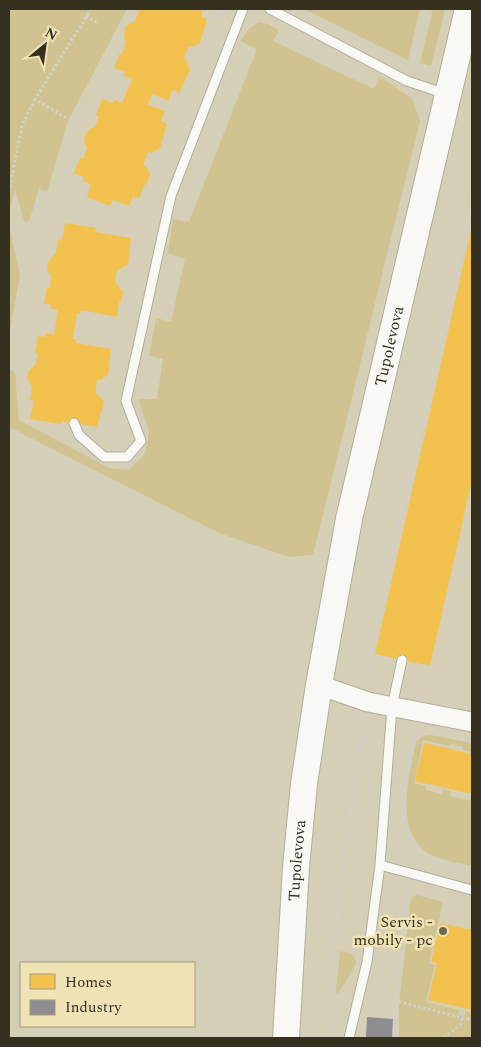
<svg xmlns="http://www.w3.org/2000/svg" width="481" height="1047" font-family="Spectral,serif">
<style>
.green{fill:#d1c38f}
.homes{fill:#f2c14e}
.industry{fill:#8d8d92}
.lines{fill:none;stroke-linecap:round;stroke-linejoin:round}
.lane-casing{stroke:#b2ae9b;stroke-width:11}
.street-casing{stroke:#b2ae9b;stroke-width:21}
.secondary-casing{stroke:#b2ae9b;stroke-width:28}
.path{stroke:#d2d0c9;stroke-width:3;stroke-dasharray:2.5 2.5;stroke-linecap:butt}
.lane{stroke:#f9f8f4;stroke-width:9}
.street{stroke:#f9f8f4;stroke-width:19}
.secondary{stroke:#f9f8f4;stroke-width:26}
.poi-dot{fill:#6d6854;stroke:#efe3b6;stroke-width:2}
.labels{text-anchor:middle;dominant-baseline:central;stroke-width:5;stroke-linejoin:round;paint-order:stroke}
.street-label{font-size:16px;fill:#35301f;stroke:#efe3b6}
.poi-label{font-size:16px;fill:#35301f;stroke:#efe3b6;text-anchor:end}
</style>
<rect width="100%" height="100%" fill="#d5cfb7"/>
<path class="green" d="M9 9H127L68 121 47 192 39 188 30 219 25 223 15 190 9 212Z
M304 9H420L408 60Z
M433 9H445L431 66 420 63Z
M259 22 268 24 279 30 273 41 374 89 379 76 412 98 420 121 313 555 289 557 219 533 9 427V369L15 373 19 420 109 468 128 470 145 454 149 430 138 399H157L163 359 149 356 156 318 171 322 185 259 168 253 173 219 189 222 257 49 240 41 248 30Z
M9 226 20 275 9 336Z
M431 735 472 743V752L463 750V747L451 744 450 746 423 740 414 783 426 786V790L442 794 443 790 451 791 450 796 472 801V866C461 863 449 862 439 858 390 841 409 778 416 742L422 736Z
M417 895 443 902 429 963 435 965 426 1002 459 1010 458 1015 464 1016 466 1011 472 1013V1038H399V1005L411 897Z
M340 951C348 953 356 953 356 964L338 994 336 991Z"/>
<path class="homes" d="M135 9H203L201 16 207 19 200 43 191 47 188 46 184 59 186 60 190 70 179 93 172 90 169 101 152 94 148 105 165 111 161 121 167 124 160 148 151 153 148 152 143 165 146 166 150 175 146 185 145 184 139 198 133 196 129 206 113 200 110 206 87 197 91 184 83 181 84 177 74 173 80 158 83 159 87 148 84 141 86 133 90 129 95 127 99 116 96 115 102 99 113 103 114 100 122 103 132 79 123 75 125 72 114 68 120 53 122 54 126 43 124 35 125 28 129 24 135 21 139 10Z
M65 223 96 228 95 232 131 238 128 264 120 269H117L115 283 117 284 123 292 121 302H119L117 317 81 310 80 314 77 313 73 339H76V343L111 349 108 375 100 380H97L95 394H98L104 402 97 427 61 421V424L30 419 34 401 30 400 32 387 27 378 28 372 36 364 38 353H35L38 336 45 337 46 333 54 335 58 310 50 308 51 305 44 304 47 287 50 288 51 276 47 270 48 262 56 253 58 240 62 241Z
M471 231 472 480 430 666 375 654Z
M424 743 472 754V794L415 781Z
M440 923 472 930V1010L428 1000 437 963 431 962Z"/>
<path class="industry" d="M367 1017 393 1019 392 1038H366Z"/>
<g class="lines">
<defs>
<path id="lane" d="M270 9 407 81 446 94
M74 423 79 435 104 457H127L141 441 126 401 171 196 243 9
M380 865 472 890
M349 1038 367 962 380 865 392 707 402 660"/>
<path id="street" d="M319 685 368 702 472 722"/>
<g id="secondary">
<path id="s1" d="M286 1038 296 867 304 784 319 685 349 519 468 9"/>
</g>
</defs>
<use href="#lane" class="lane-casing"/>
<use href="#street" class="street-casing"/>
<use href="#secondary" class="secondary-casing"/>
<path class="path" d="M86 16 99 24
M207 19 225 11
M411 66 426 9
M66 118 35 99 91 9
M9 192 22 125 35 99
M373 680 370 655 380 603 472 199
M419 734 416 735C409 755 397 811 406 831 411 842 420 853 431 859 440 865 461 867 472 870
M360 742 375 744
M396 1001 407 890H409
M331 1035 332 987 338 905 363 728
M396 1038V1001L472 1020
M444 1038 461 1024 462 1018"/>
<use href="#lane" class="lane"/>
<use href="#street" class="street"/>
<use href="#secondary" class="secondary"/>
</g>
<circle class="poi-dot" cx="443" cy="931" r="5"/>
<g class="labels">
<g class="street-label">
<text stroke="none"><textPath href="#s1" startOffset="701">Tupolevova</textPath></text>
<text stroke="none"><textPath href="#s1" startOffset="178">Tupolevova</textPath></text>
</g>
<g class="poi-label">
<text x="433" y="922">Servis -<tspan x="433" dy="18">mobily - pc</tspan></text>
</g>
</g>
<rect width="481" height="1047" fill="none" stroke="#35301f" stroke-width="20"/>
<rect x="20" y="962" width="175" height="65" fill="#efe3b6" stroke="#a59b7a"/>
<rect x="30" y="974" width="25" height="15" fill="#f2c14e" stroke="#a59b7a"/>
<text x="65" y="987" font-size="15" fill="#35301f">Homes</text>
<rect x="30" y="1000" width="25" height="15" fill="#8d8d92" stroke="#a59b7a"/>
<text x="65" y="1012" font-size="15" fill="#35301f">Industry</text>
<g transform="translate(45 45) rotate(29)" stroke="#efe3b6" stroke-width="4" paint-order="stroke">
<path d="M0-4L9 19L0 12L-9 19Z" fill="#35301f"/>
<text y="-8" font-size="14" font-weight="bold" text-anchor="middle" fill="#35301f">N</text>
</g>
</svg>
